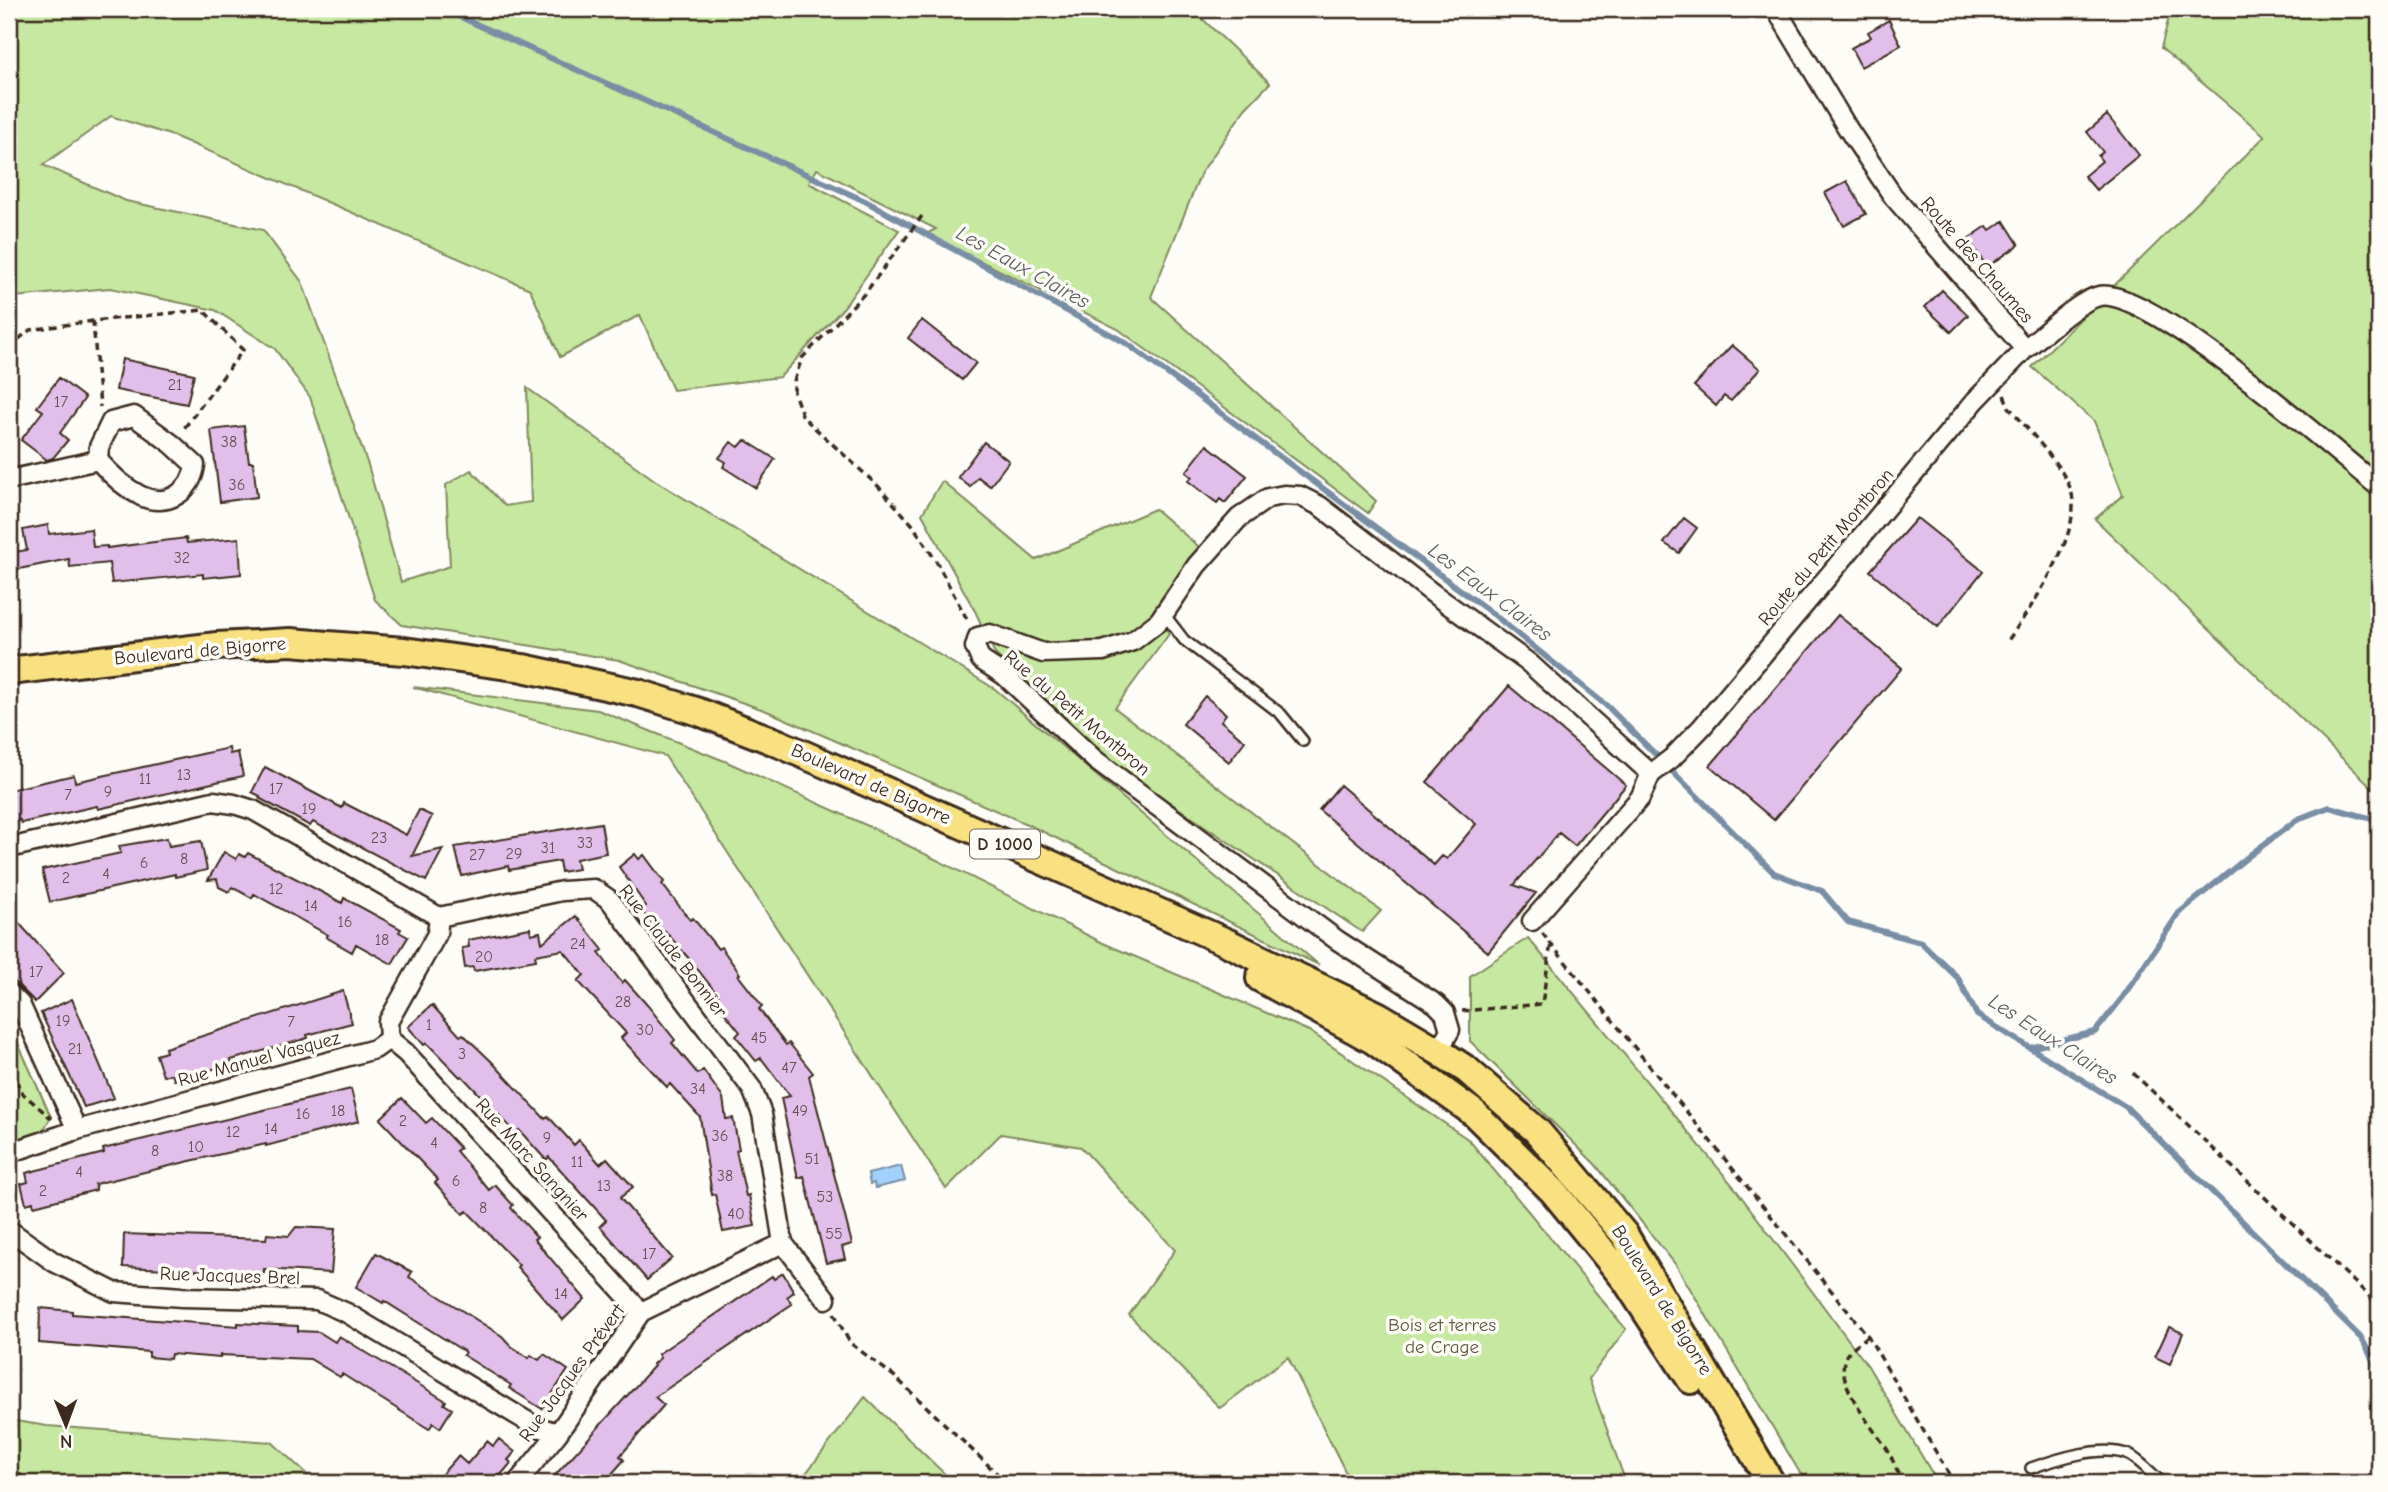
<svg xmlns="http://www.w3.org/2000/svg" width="2388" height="1492" font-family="'Comic Neue',sans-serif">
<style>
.green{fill:#c7e8a0;stroke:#81895f;stroke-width:2}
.water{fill:#a2d1fe;stroke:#798ea4;stroke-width:2}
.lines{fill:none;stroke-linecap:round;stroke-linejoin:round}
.stream{stroke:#798ea4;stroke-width:6}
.building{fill:#e2bfea;stroke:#3b2a1e;stroke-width:2}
.lane-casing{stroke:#3b2a1e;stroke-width:14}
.street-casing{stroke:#3b2a1e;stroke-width:23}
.primary-casing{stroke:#3b2a1e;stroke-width:32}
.path{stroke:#3b2a1e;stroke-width:3.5;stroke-dasharray:7 5;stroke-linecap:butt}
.lane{stroke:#fdfcf7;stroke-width:9}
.street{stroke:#fdfcf7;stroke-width:18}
.primary{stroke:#f9e181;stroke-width:26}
.labels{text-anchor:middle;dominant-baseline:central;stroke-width:7;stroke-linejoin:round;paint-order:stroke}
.number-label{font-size:16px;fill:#654f51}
.shield{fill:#fdfcf7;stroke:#75695f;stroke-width:2}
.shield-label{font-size:18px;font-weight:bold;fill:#3b2a1e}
.street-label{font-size:19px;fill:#3b2a1e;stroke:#fdfcf7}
.park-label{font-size:19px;fill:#5e5a3e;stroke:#fdfcf7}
.water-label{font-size:21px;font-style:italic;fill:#5a5c61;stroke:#fdfcf7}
</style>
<rect width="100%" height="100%" fill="#fdfcf7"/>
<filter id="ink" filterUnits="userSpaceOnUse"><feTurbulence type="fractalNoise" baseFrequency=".0143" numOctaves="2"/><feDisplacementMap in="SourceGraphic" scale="14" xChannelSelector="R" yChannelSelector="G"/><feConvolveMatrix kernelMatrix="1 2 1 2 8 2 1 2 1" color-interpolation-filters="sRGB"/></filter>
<g filter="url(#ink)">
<path class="green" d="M9 9H1192L1270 83 1245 109 1201 173 1151 297 1376 501 1368 513 1118 329 926 234 936 229 817 169 809 183 899 230 844 307 780 377 673 390 640 315 560 357 530 289 176 137 111 116 43 165 126 201 263 230 302 282 368 465 401 582 450 566 446 485 471 470 505 506 531 502 527 388 656 481 995 689 1319 965 1029 825 767 711 619 660 402 625 375 600 310 397 275 349 215 310 110 288 14 297 9 302Z
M2171 9H2379V794L2095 519 2123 495 2094 421 2032 367 2265 136 2161 48Z
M942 481 1036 560 1155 509 1199 547 1156 612 1169 634 1115 708 1381 911 1362 932 1108 761 995 654 976 613 922 514Z
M413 687 598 710 727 762 879 831 1103 943 1309 1031 1469 1140 1626 1329 1589 1379 1626 1483H1351L1288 1357 1220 1408 1129 1315 1175 1250 1081 1147 1001 1134 946 1189 665 756Z
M1528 938 1734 1187 1868 1366 1938 1483H1806L1676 1265 1595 1164 1470 1041V976Z
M9 1023 51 1117 43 1131 9 1141Z
M865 1397 954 1483H802L800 1481Z
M9 1420 47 1426 272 1442 316 1483H9Z"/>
<path class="water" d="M901 1166 905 1181 875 1188 874 1183 870 1184 868 1174Z"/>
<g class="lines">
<path class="stream" d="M443 9 865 201 1126 343 1493 614 1607 706 1774 873 1822 891 1848 922 1921 942 1958 978 1977 1015 2126 1107 2362 1339 2379 1372
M2030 1048 2095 1032 2123 997 2179 913 2250 855 2298 819 2329 807 2369 818 2379 824"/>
</g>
<path class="building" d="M1889 20 1901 45 1861 67 1851 48 1871 37 1868 32Z
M2107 115 2139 155 2096 190 2084 176 2102 161 2098 156 2103 152 2087 132Z
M1847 181 1866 214 1844 226 1825 193Z
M2004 221 2019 245 1987 267 1968 239 1987 226 1990 230Z
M1942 290 1968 315 1951 332 1925 307Z
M922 320 976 363 962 380 908 338Z
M1732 345 1760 369 1731 401 1724 396 1716 406 1694 386Z
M122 359 194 374 187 404 116 390Z
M59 378 85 398 60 433 68 440 53 458 47 460 21 440 43 411 37 407Z
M244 426 249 462H253L257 497 220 502 211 430Z
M745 440 775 459 756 488 723 467 726 462 719 458 731 442 739 447Z
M984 442 1009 461 990 486 978 477 970 487 958 477Z
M1207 445 1247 476 1225 503 1220 499 1217 503 1188 481 1192 477 1186 472Z
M1684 518 1697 528 1679 553 1664 543Z
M1917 518 1983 571 1938 627 1870 571Z
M48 525 49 534 91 529 93 547 107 546V548L186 538 187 543 239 538 241 574 203 578V574L112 583 109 563 70 567 69 559 9 571V553L27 550 23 530Z
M1838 615 1902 668 1774 820 1710 766Z
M1509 686 1626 785 1575 846 1559 833 1514 885 1536 893 1488 952 1319 810 1340 785 1434 865 1442 856 1447 859 1476 824 1427 782Z
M1205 696 1226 714 1221 721 1245 741 1229 762 1183 724Z
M229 748 230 754 238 752 243 776 98 809 97 806 21 823 20 820 9 823V790L74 775 75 782Z
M265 767 342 808 344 803 406 835 419 810 432 816 412 856 443 849 426 881 313 822 310 826 259 798 260 796 252 792Z
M601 823 606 853 576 859 578 869 561 872 559 861 509 870 508 866 462 876 455 847Z
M167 838 169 846 201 841 207 870 175 877V874L50 902 42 870 121 853 119 846Z
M224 852 236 859 239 854 245 857 248 853 342 903 344 898 401 929 399 932 408 937 392 964 356 944 352 952 326 937 328 935 254 894 252 898 232 887 229 892 219 887 217 879 208 880Z
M635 854 639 859 644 855 664 882 662 884 690 920 693 918 718 949 721 947 740 974 738 975 762 1006 759 1009 786 1045 789 1043 813 1073 809 1076 852 1244 842 1247 845 1259 826 1263 804 1176 798 1178 781 1098 790 1096 761 1058 756 1061 736 1036 740 1032 716 1002 720 998 691 961 665 931 660 934 641 910 646 906 619 867Z
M9 912 64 973 35 1002 9 976Z
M576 916 603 950 599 953 622 983 625 980 648 1006 675 1040 672 1043 698 1074 703 1070 723 1098 726 1119 733 1118 739 1149 736 1150 746 1196 749 1195 755 1226 723 1232 715 1194 712 1195 700 1117 670 1084 667 1087 621 1038 626 1033 578 981 584 975 563 950 535 955 536 960 474 971 473 967 465 968 462 948 469 947 468 940 530 928 531 934 540 932 542 943Z
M343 991 352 1023 307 1035 308 1038 231 1060 232 1064 174 1080 172 1074 163 1076 156 1055 166 1052 165 1048Z
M72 999 114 1098 84 1107 41 1013Z
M432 1005 460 1036 463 1034 492 1062 545 1119 548 1116 574 1145 579 1140 600 1164 607 1158 633 1187 620 1198 672 1258 647 1280 600 1226 606 1220 549 1157 546 1160 519 1130 516 1133 462 1076 460 1077 427 1043 424 1045 408 1027Z
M351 1089 359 1121 266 1146V1144L190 1161 95 1184 96 1190 34 1206 33 1202 26 1204 21 1184 28 1182 26 1173 104 1153 103 1149Z
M402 1098 426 1123 432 1118 460 1148 456 1151 489 1190 495 1185 513 1205 511 1208 537 1237 534 1239 585 1299 563 1320 517 1267 519 1265 467 1211 463 1214 435 1183 438 1180 380 1119Z
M296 1227 335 1229 331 1273 264 1269V1273L123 1267 124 1234 266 1239 267 1234 289 1236Z
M376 1253 412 1272 409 1277 502 1336 511 1346 529 1358 531 1355 539 1360 544 1354 568 1370 542 1409 509 1388 511 1385 463 1355 465 1352 384 1301 383 1303 356 1287Z
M783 1273 794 1292 787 1297 792 1304 655 1397 664 1405 620 1456 624 1460 604 1483H548L654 1366 653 1364 660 1358 658 1354 772 1276 774 1279Z
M40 1308 72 1311V1314L238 1326V1323L298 1326V1331L319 1332 335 1342 339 1336 446 1401 444 1404 452 1409 440 1428 433 1423 429 1429 342 1374 340 1377 310 1359 220 1355V1358L171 1354 170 1359 149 1357V1352L39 1343Z
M2169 1327 2183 1333 2170 1364 2155 1357Z
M499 1439 515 1452 508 1460 511 1463 494 1483H434L458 1456 467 1464 487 1441 493 1446Z"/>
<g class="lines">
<defs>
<path id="lane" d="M1164 614 1184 640 1281 714 1303 741
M2031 1468C2057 1459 2102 1444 2129 1455 2141 1461 2152 1475 2163 1483"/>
<path id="street" d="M1776 9 1848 129 1893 196 2025 349C2043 335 2078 301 2099 296 2147 285 2336 452 2379 487
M134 416 172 444 195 465C192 492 167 508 141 496 125 488 110 474 98 460L99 447 111 422Z
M9 480 98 460
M1651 774 1672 758 1702 727 1975 401 2025 349
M9 848 213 801 234 804 253 810 439 917 562 891 594 889 610 900 752 1089 762 1114 783 1243 826 1299
M1532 921 1640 798 1651 774
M9 993 20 1004 77 1130
M389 1039 406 1053 641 1312
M1438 1051 1450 1030 1445 1013 1436 1004 1337 940 1095 760 1004 675 981 660 975 647 978 637 990 634 1043 653 1103 651 1133 641 1159 621 1197 565 1239 518 1268 498 1284 495 1300 496 1320 506 1435 595 1529 663 1651 774
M9 1153 77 1130 375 1049 389 1039 388 1022 437 934 439 917
M9 1230 54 1262 114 1292 182 1297 317 1300 347 1313 535 1426 558 1433
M517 1483 558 1433 641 1312 783 1243"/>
<path id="primary" d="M9 671 217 646 290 642 404 651 523 668 638 693 699 712 778 743 1226 942 1379 1016 1438 1051 1467 1070 1537 1131 1624 1234 1771 1483
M1260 978 1373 1040 1474 1113 1553 1191 1625 1279 1691 1380"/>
</defs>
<use href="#lane" class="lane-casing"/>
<use href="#street" class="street-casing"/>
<use href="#primary" class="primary-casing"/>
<path class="path" d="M922 216 866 292 802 358 794 381V393L803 417 878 486 912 524 936 561 969 623
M93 321 100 407
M9 347 30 330 93 321 203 310 243 350 182 431
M2004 395 2009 407C2026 427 2063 467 2071 490 2084 533 2031 607 2007 642
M1542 933 1868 1336 1954 1483
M1462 1011 1542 1004 1551 943
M9 1057 20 1091 52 1119
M2133 1073 2366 1293 2379 1308
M834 1313 850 1343 894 1376 1007 1483
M1868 1336C1861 1342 1848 1349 1845 1358 1835 1384 1873 1428 1887 1449 1893 1459 1897 1472 1902 1483
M9 1466 30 1483"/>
<use href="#lane" class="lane"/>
<use href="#street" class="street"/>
<use href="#primary" class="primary"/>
</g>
</g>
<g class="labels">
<g class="number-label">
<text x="175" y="385">21</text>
<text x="61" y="402">17</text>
<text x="229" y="442">38</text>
<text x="237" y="485">36</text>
<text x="182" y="558">32</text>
<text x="184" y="775">13</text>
<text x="145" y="779">11</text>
<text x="276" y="789">17</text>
<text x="108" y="792">9</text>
<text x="68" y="795">7</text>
<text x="309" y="809">19</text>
<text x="379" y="838">23</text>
<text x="585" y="843">33</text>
<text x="548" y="848">31</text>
<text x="514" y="854">29</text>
<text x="477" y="855">27</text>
<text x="184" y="859">8</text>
<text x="144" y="863">6</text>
<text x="106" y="874">4</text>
<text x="66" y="878">2</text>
<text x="276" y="889">12</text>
<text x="311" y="906">14</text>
<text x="345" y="922">16</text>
<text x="382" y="940">18</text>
<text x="578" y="944">24</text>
<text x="484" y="957">20</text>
<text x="36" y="972">17</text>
<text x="623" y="1002">28</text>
<text x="63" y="1021">19</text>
<text x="291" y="1022">7</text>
<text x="429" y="1025">1</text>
<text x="645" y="1030">30</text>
<text x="759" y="1038">45</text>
<text x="75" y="1049">21</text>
<text x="462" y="1054">3</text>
<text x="789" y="1068">47</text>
<text x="698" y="1089">34</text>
<text x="338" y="1111">18</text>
<text x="800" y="1111">49</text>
<text x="303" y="1114">16</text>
<text x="403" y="1121">2</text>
<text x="271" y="1129">14</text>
<text x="233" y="1132">12</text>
<text x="720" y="1136">36</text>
<text x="547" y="1138">9</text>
<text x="434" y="1143">4</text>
<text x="196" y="1147">10</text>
<text x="155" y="1151">8</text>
<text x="812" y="1159">51</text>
<text x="577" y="1162">11</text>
<text x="79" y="1172">4</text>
<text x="725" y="1176">38</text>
<text x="456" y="1181">6</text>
<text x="604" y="1186">13</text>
<text x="43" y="1191">2</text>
<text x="825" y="1197">53</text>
<text x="483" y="1208">8</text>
<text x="736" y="1214">40</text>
<text x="834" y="1234">55</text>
<text x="649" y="1254">17</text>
<text x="561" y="1294">14</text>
</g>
<rect class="shield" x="970" y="829.5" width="70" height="29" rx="5"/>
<g class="shield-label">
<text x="1005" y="844">D 1000</text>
</g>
<g class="street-label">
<text transform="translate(1977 260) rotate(49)">Route des Chaumes</text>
<text transform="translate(1826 547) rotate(-50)">Route du Petit Montbron</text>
<text transform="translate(200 651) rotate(-5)">Boulevard de Bigorre</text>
<text transform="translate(1077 713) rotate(40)">Rue du Petit Montbron</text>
<text transform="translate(871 784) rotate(24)">Boulevard de Bigorre</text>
<text transform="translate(673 951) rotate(52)">Rue Claude Bonnier</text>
<text transform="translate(259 1059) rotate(-15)">Rue Manuel Vasquez</text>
<text transform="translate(532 1160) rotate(48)">Rue Marc Sangnier</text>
<text transform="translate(230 1276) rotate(2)">Rue Jacques Brel</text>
<text transform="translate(1662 1300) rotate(58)">Boulevard de Bigorre</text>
<text transform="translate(572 1373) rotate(-54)">Rue Jacques Prévert</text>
</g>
<g class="park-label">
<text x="1442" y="1325">Bois et terres<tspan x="1442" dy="22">de Crage</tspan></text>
</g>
<g class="water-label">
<text transform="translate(1023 267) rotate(29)">Les Eaux Claires</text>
<text transform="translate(1490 592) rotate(37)">Les Eaux Claires</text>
<text transform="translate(2053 1039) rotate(33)">Les Eaux Claires</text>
</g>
</g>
<rect width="2388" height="1492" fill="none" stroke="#fdfcf7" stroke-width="35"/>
<rect x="18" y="18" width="2353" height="1457" fill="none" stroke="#3b2a1e" stroke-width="2.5" filter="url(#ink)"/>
<g transform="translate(66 1425) rotate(179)" stroke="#fdfcf7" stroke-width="5" paint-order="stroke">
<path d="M0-5L12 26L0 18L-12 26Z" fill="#3b2a1e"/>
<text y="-10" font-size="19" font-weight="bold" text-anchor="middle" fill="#3b2a1e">N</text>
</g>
</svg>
